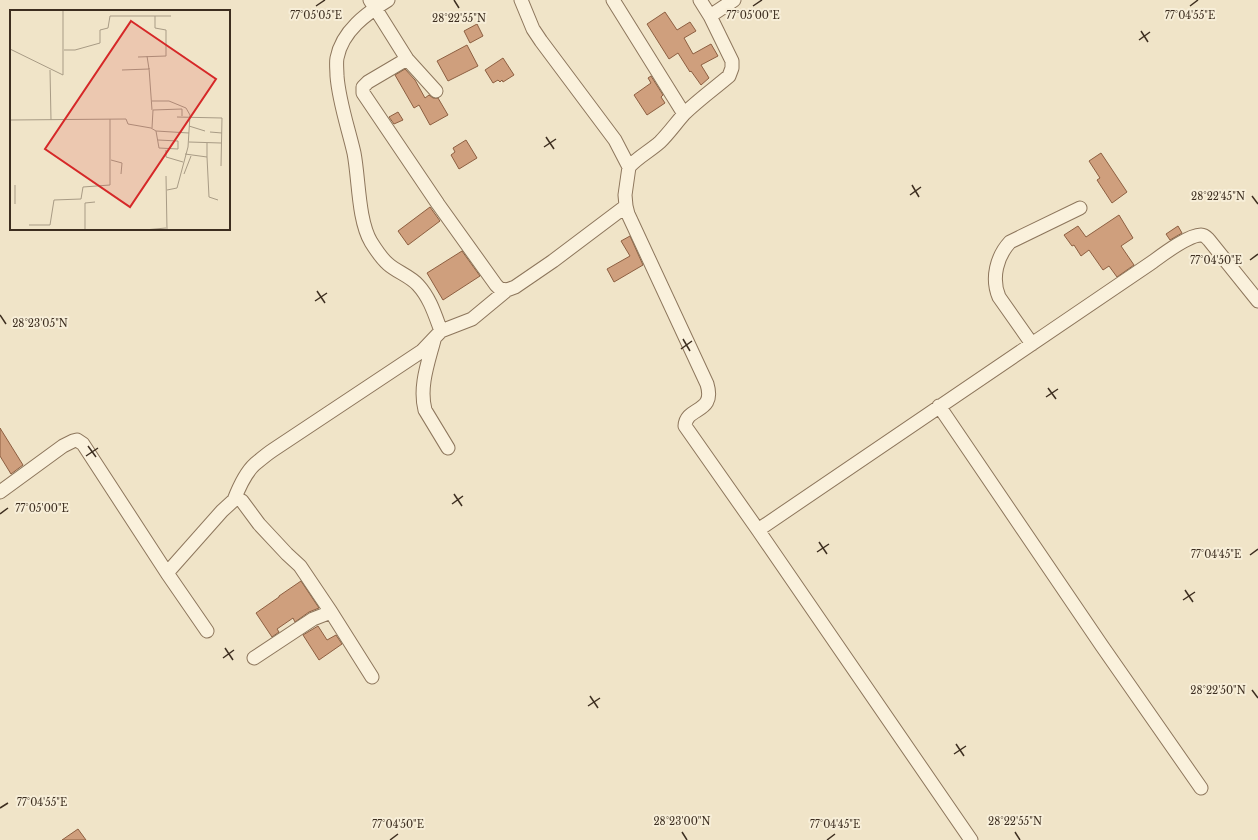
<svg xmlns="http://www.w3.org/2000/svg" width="1258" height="840" font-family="'Libre Baskerville',serif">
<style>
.building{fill:#cf9f7d;stroke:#8d5f41}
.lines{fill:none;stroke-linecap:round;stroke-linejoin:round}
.minor-casing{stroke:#8d765c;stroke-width:15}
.minor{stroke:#faf1dc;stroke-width:13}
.ticks{fill:none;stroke:#3d2e20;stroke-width:1.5}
.inset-road{fill:none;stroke:#a89b85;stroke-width:1}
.view{fill:#d62828;fill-opacity:0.15;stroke:#d62828;stroke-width:2}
.inset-edge{fill:none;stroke:#3d2e20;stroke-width:2}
.ticks-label{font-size:10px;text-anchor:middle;fill:#3d2e20;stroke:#f7eed8;stroke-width:4;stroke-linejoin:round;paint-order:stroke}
</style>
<rect width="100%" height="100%" fill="#f0e4c8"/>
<path class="building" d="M665 12 677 30 690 22 696 31 684 38 693 54 711 44 718 56 701 65 709 78 701 85 691 71 690 72 678 53 669 59 647 24Z
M477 24 483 36 470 43 464 31Z
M467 45 478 66 448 81 437 61Z
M503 58 514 75 503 82 502 80 500 82 498 80 493 83 485 70Z
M405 69 415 80 425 98 429 95 433 98H438L448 115 430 125 419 105 414 108 395 75Z
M651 76 663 95 661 97 665 103 647 115 634 95 651 83 648 78Z
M398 112 403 120 394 124 389 117Z
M466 140 477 158 459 169 451 155 455 152 453 148Z
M1101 153 1127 192 1112 203 1097 180 1100 178 1089 161Z
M430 207 440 221 408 245 398 231Z
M1119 215 1133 238 1121 246 1134 265 1117 277 1109 266 1103 270 1089 250 1081 256 1074 245 1072 246 1064 235 1078 226 1086 237Z
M1178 226 1182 233 1170 240 1166 234Z
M630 236 643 265 614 282 607 269 630 256 621 241Z
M462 251 480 276 443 300 427 273Z
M0 428 23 465 11 474 0 456Z
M301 581 319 608 309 612 295 622 293 618 277 629 279 632 272 637 256 613 279 597V596Z
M318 626 327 640 336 635 342 644 319 660 303 635Z
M78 829 86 840H62Z"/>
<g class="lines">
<defs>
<path id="minor" d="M370 0 407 59 436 91
M388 0C367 13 342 31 337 58 336 63 337 70 337 76 339 102 348 127 354 153 359 179 358 220 371 242 376 250 381 258 388 264 397 272 410 276 418 285 430 298 435 315 441 331
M521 0 533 29 541 41 615 140 629 167 625 195 626 206 628 214 707 384C716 414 686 406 685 426L758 530 971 840
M613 0 684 114
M710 16 734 0
M407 59 368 82 363 87V93L438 204 496 285 500 289 507 290 515 287 553 261 626 206
M629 167C638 157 650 151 660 142 669 133 676 123 684 114 697 101 715 88 729 76L732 68V61L710 16 700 0
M434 340C428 363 419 387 425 410L448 448
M1032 344 999 297C991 278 997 256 1010 242L1080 208
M939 406 1102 646 1201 788
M0 492 63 446 73 441 77 440 83 444 167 573 207 631
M234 500C239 487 245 473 255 464 261 459 267 454 273 450L422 351 441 331 472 319 507 290
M758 530 1151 263C1162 255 1188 235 1201 235 1205 235 1207 238 1209 240L1258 301
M167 573 222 511 234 500 238 499 242 501 259 524 287 554 300 566 331 612 372 677
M254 658 313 619 331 612"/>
</defs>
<use href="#minor" class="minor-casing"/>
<use href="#minor" class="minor"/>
</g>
<path class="ticks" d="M454 0 459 8M316 6 325 0M753 6 762 0M1190 6 1198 0M1141 31 1148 42M1139 40 1150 32M546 137 554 149M544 147 556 139M912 185 919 197M910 195 921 187M1252 196 1258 204M1250 260 1258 254M317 291 325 303M315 301 327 293M0 315 6 324M683 339 690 351M681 349 692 341M1048 388 1056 399M1046 397 1058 389M88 446 96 457M86 456 98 448M454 494 462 506M452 504 463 496M0 514 8 508M819 542 827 554M817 552 829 544M1250 555 1258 549M1185 590 1193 602M1183 600 1195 592M225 648 233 660M223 658 234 650M1252 690 1258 698M590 696 598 708M588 706 600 698M956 744 964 756M954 754 966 746M0 808 8 803M682 832 687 840M1015 832 1020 840M390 840 398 834M827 840 835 834"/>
<g transform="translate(10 10)">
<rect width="220" height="220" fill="#f0e4c8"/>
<path class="inset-road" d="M0 39 53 65V0M54 40H65L90 33V20L98 18 100 6H161M128 47 156 46V20L145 18V6M139 58 142 100M40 60 41 110M112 60 139 59 137 46M142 91H159L176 98 180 105 178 137 167 178 157 180M167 107 212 108 211 156M0 110 116 109 118 114 141 118 146 121 179 123M179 116 195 121M142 118 143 100 172 99V106M146 121 149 138 168 139V131L148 130M200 122 212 123M179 132 211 133M156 140V147L173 152M175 144 197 147V133M197 147 199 187 208 190M101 150 112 153 111 164M174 164 181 146M156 166 157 220M5 175V194M19 215H40L44 190 71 189 73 177 100 175V109M75 220V193L85 192M134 220 156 218"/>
<path class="view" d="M121 11 206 69 120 197 35 139Z"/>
<rect width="220" height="220" class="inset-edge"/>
</g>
<g class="ticks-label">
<text x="316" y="19">77°05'05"E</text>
<text x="753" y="19">77°05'00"E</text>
<text x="1190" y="19">77°04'55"E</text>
<text x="459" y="22">28°22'55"N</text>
<text x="1218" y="200">28°22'45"N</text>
<text x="1216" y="264">77°04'50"E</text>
<text x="40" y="327">28°23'05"N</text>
<text x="42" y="512">77°05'00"E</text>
<text x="1216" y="558">77°04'45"E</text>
<text x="1218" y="694">28°22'50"N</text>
<text x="42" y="806">77°04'55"E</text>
<text x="682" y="825">28°23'00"N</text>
<text x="1015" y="825">28°22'55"N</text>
<text x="398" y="828">77°04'50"E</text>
<text x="835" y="828">77°04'45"E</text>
</g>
</svg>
